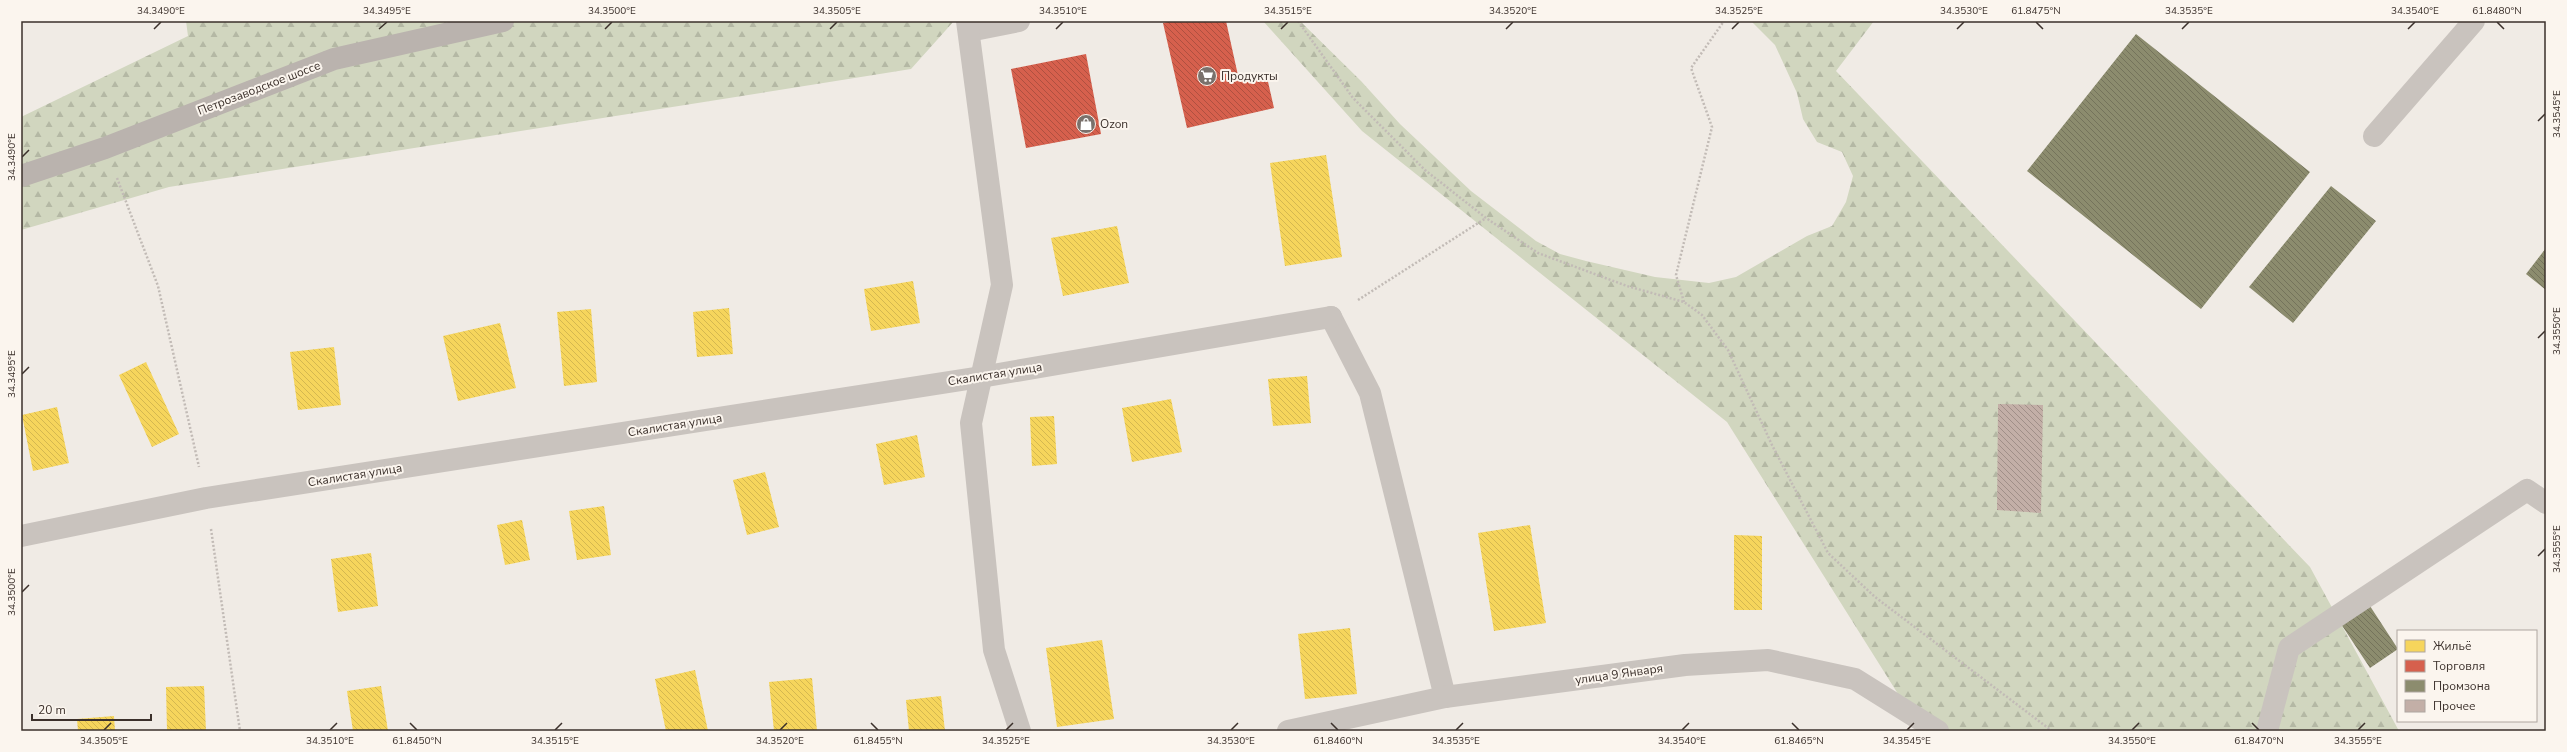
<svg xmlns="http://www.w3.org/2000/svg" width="2567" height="752" font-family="'Nunito Sans',sans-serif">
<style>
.forest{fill:url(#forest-firs)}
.homes{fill:url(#homes-back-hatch)}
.shops{fill:url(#shops-back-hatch)}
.industry{fill:url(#industry-back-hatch)}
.building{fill:url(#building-back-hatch)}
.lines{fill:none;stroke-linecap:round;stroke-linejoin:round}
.path{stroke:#c2bbb6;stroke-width:2.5;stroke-dasharray:2 2;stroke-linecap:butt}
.service{stroke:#c9c3be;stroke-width:22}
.minor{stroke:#c9c3be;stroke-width:22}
.tertiary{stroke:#c9c3be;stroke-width:22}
.secondary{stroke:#bab3ae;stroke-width:22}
.ticks{fill:none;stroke:#3b302b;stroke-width:1.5}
.labels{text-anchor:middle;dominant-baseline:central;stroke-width:4;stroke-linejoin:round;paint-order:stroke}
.poi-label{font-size:12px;fill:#3b302b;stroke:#fbf5ee;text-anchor:start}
.street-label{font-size:12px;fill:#3b302b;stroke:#fbf5ee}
.neatline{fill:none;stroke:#3b302b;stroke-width:1.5}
.ticks-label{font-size:10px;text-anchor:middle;fill:#3b302b}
</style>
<defs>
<pattern id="forest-firs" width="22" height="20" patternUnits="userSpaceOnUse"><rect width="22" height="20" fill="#d1d6bf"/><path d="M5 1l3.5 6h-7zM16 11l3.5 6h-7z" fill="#b4b8a4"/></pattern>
<pattern id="homes-back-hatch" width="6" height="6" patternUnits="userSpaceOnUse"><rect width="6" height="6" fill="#f6d55c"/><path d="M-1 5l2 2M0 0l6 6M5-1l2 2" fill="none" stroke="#d4b750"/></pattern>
<pattern id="shops-back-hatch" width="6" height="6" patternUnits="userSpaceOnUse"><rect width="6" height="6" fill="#d6604d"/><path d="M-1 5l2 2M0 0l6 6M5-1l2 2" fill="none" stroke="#af5040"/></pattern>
<pattern id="industry-back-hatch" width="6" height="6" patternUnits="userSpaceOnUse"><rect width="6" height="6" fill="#8c8c6e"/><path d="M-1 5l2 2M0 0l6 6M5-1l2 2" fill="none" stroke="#74735b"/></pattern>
<pattern id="building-back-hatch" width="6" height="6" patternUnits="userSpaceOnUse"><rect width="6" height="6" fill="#c3afa7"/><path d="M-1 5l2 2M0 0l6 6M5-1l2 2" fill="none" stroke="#a08f88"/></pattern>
</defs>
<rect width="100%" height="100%" fill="#f0ebe5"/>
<path class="forest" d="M186 21H954L911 69 169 187 21 230V117L188 36Z
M1263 21H1300L1361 81 1400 124 1471 191 1536 241 1560 254 1586 261 1655 277 1709 283 1736 277 1807 236 1832 226 1846 202 1853 176 1842 152 1817 142 1803 119 1797 93 1775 45 1751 21H1874L1836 71 2310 567 2399 731H1930L1910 713 1727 422 1362 131Z"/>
<path class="homes" d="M1326 155 1342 257 1285 266 1270 163Z
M1117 226 1129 283 1063 296 1051 238Z
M913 281 920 323 871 331 864 289Z
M729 308 733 354 697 357 693 312Z
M591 309 597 382 564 386 557 312Z
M500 323 516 388 458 401 443 336Z
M334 347 341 405 298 410 290 352Z
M146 362 179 434 152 447 119 375Z
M1307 376 1311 423 1273 426 1268 379Z
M1171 399 1182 452 1132 462 1122 408Z
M57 407 69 463 33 471 22 415Z
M1054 416 1057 464 1032 466 1030 417Z
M917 435 925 477 884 485 876 444Z
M765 472 779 527 747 535 733 480Z
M604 506 611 555 577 560 569 511Z
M522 520 530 560 505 565 497 525Z
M1530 525 1546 623 1494 631 1478 533Z
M1734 535 1762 536V610H1734Z
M371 553 378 606 338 612 331 559Z
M1350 628 1357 694 1305 699 1298 634Z
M1102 640 1114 719 1057 727 1046 648Z
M695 670 708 731H666L655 679Z
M812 678 817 731H774L769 682Z
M204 686 206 731H167L166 687Z
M381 686 388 731H353L347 691Z
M941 696 945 731H909L906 700Z
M114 716 115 731H78L77 719Z"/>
<path class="shops" d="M1172 21H1226L1239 80 1266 73 1274 108 1187 128 1163 23Z
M1086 54 1101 134 1026 148 1011 69Z"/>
<path class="industry" d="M2136 34 2310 172 2201 309 2027 171Z
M2331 186 2376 221 2293 323 2249 287Z
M2546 248V290L2526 274Z
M2370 606 2398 649 2370 668 2341 624Z"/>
<path class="building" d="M1998 404 2043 405 2041 513 1997 510Z"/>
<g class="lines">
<path class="path" d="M1298 21 1353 98 1425 170 1486 218 1538 253 1627 286 1684 302 1702 315 1728 350 1772 445 1828 553 1875 597 2052 731
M117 178 158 286 199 467
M1358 300 1486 218
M1684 302 1676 275 1712 127 1691 68 1724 21
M211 529 240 731"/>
<path class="service" d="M969 31 1019 21
M2374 136 2474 21
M1331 317 1370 393 1445 697
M2267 731 2289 648 2527 490 2546 503"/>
<path class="minor" d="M21 536 206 498 981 377 1331 317"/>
<path class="tertiary" d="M967 21 1002 285 971 423 994 650 1020 731
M1288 731 1445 697 1685 665 1768 660 1855 679 1938 731"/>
<path class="secondary" d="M21 176 105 148 334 59 503 21"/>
</g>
<path class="ticks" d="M2036 22 2043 29M2497 22 2504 29M154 29 161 22M379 29 387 22M605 29 612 22M830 29 837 22M1056 29 1063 22M1281 29 1288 22M1506 29 1513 22M1732 29 1739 22M1957 29 1964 22M2182 29 2189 22M2408 29 2415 22M2538 121 2545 114M22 157 29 150M2538 338 2545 331M22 374 29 367M2538 556 2545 549M22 592 29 585M410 723 417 730M871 723 878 730M1331 723 1338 730M1792 723 1799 730M2252 723 2259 730M104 730 111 723M330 730 337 723M555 730 562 723M780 730 787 723M1006 730 1013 723M1231 730 1238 723M1456 730 1463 723M1682 730 1689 723M1907 730 1914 723M2132 730 2139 723M2358 730 2365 723"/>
<defs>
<symbol id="supermarket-disc" viewBox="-11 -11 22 22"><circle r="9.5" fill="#7a716c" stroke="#fbf5ee"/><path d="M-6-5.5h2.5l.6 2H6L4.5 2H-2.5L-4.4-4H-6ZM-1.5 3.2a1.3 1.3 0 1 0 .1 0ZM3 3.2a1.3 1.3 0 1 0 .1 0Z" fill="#fff"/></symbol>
<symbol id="shop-disc" viewBox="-11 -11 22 22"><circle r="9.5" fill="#7a716c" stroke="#fbf5ee"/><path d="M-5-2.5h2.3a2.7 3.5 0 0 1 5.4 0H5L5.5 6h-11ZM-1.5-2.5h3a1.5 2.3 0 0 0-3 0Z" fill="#fff"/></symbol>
</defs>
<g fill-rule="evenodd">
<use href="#supermarket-disc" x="1196" y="65" width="22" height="22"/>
<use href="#shop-disc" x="1075" y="113" width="22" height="22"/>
</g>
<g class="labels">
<g class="poi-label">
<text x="1221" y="76">Продукты</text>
<text x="1100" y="124">Ozon</text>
</g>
<g class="street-label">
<text transform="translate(259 88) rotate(-21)">Петрозаводское шоссе</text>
<text transform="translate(995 374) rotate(-9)">Скалистая улица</text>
<text transform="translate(675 425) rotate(-9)">Скалистая улица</text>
<text transform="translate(355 475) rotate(-9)">Скалистая улица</text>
<text transform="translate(1619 674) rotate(-8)">улица 9 Января</text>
</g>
</g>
<rect width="2567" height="752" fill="none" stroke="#fbf5ee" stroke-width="44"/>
<rect x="2397" y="630" width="140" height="92" fill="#fbf5ee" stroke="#aea6a0"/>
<rect x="2405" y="640" width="20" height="12" fill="#f6d55c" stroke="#aea6a0"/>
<text x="2433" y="650" font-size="12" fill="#3b302b">Жильё</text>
<rect x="2405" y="660" width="20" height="12" fill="#d6604d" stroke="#aea6a0"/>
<text x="2433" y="670" font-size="12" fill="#3b302b">Торговля</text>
<rect x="2405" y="680" width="20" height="12" fill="#8c8c6e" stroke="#aea6a0"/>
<text x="2433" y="690" font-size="12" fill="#3b302b">Промзона</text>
<rect x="2405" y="700" width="20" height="12" fill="#c3afa7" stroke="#aea6a0"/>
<text x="2433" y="710" font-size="12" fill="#3b302b">Прочее</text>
<path d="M32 714v6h119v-6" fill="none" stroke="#3b302b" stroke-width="2"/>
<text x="38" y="714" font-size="12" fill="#3b302b" stroke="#fbf5ee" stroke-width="3" paint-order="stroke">20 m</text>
<rect x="22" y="22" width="2523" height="708" class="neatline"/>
<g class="ticks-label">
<text x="161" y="14">34.3490°E</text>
<text x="387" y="14">34.3495°E</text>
<text x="612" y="14">34.3500°E</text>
<text x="837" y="14">34.3505°E</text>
<text x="1063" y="14">34.3510°E</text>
<text x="1288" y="14">34.3515°E</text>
<text x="1513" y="14">34.3520°E</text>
<text x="1739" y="14">34.3525°E</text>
<text x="1964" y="14">34.3530°E</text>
<text x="2036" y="14">61.8475°N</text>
<text x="2189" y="14">34.3535°E</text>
<text x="2415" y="14">34.3540°E</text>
<text x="2497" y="14">61.8480°N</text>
<text transform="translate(2556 114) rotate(-90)" y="4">34.3545°E</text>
<text transform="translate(11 157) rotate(-90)" y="4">34.3490°E</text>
<text transform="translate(2556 331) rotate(-90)" y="4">34.3550°E</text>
<text transform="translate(11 374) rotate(-90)" y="4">34.3495°E</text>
<text transform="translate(2556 549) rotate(-90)" y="4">34.3555°E</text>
<text transform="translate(11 592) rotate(-90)" y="4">34.3500°E</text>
<text x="104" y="744">34.3505°E</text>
<text x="330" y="744">34.3510°E</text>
<text x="417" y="744">61.8450°N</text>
<text x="555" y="744">34.3515°E</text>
<text x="780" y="744">34.3520°E</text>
<text x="878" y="744">61.8455°N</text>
<text x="1006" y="744">34.3525°E</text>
<text x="1231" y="744">34.3530°E</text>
<text x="1338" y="744">61.8460°N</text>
<text x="1456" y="744">34.3535°E</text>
<text x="1682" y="744">34.3540°E</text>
<text x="1799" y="744">61.8465°N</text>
<text x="1907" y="744">34.3545°E</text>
<text x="2132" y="744">34.3550°E</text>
<text x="2259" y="744">61.8470°N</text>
<text x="2358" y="744">34.3555°E</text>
</g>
</svg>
